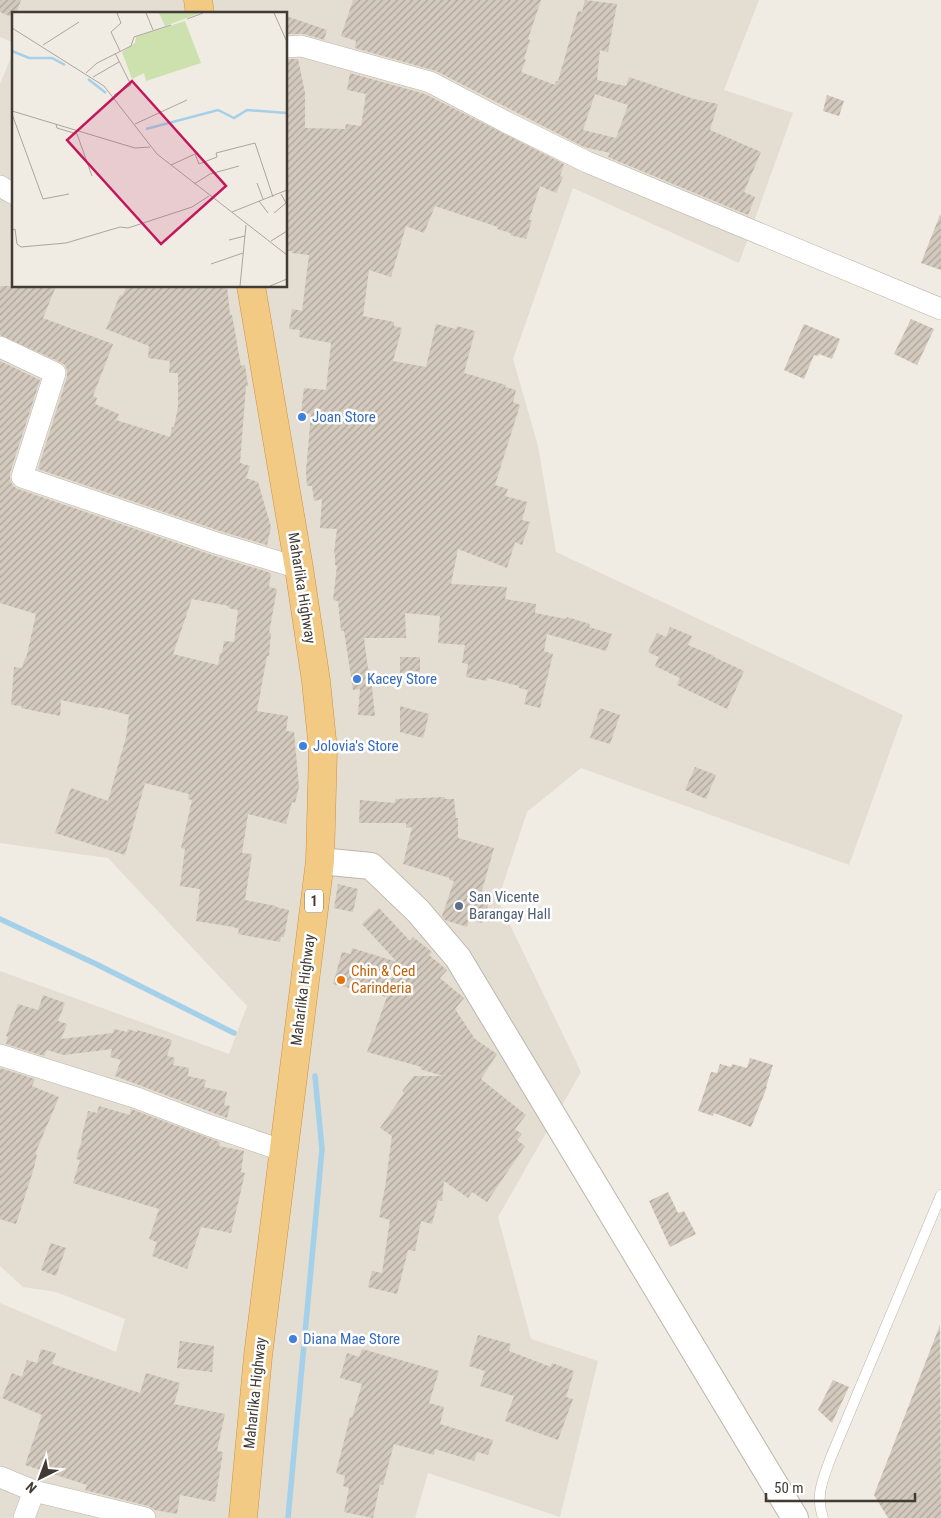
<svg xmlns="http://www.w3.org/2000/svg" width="941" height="1518" font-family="'Roboto Condensed',sans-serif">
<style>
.residential{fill:#e3ddd2}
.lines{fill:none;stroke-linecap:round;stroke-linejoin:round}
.stream{stroke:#a4d0e9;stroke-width:5.5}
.building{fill:url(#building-hatch);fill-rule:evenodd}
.service-casing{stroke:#bdb6aa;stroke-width:11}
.minor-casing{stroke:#bdb6aa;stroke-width:22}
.tertiary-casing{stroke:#bdb6aa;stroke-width:28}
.trunk-casing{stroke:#ce923f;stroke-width:29}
.service{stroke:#fff;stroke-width:10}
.minor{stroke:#fff;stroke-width:21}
.tertiary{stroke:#fff;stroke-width:26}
.trunk{stroke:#f3ca83;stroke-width:28}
.shop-dot{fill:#3f7fe0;stroke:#fff;stroke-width:2}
.service-dot{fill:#5c6f8a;stroke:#fff;stroke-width:2}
.food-dot{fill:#e8710a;stroke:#fff;stroke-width:2}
.labels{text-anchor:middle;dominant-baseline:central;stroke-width:5;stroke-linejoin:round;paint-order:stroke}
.shield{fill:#fff;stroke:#7a7671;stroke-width:1}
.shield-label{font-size:14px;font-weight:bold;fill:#413b34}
.shop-label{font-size:15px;fill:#366cbe;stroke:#fff;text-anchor:start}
.street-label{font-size:15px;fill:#413b34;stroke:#fff}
.service-label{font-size:15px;fill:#4e5e75;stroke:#fff;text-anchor:start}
.food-label{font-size:15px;fill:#c56008;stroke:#fff;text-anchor:start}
.inset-river{fill:none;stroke:#a4d0e9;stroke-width:2.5}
.inset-road{fill:none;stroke:#aaa59d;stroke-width:1}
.view{fill:#c2185b;fill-opacity:0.15;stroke:#c2185b;stroke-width:2.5}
.inset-edge{fill:none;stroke:#413b34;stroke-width:2.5}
</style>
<defs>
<pattern id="building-hatch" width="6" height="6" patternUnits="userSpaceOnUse" patternTransform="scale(1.25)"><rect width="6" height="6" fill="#d3c9bd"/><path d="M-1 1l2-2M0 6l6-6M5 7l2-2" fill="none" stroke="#ada49a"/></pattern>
</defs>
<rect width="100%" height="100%" fill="#f0ece3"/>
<path class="residential" d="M0 0H759L724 90 793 113 739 263 573 188 513 359 538 446 556 552 903 715 849 865 581 768 527 812 498 900 581 1072 498 1217 531 1339 598 1361 560 1517 428 1473 415 1518H0V1303L116 1352 125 1319 56 1292 23 1287 0 1266V971L229 1054 247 1006 108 858 0 843V84L14 50V286H286V14H14V43L0 37Z"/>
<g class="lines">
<path class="stream" d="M0 919 96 964 234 1033
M288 1518 322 1149 315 1076"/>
</g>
<path class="building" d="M0 0H21L16 14H14V18L0 12Z
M353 0H541L528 39 530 40 524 59 526 60 521 72 555 85 556 81H558L578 11 582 12 585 0 617 4 608 52 600 50 597 80 626 86 629 77 694 99 718 104 710 130 761 152 744 192 755 197 748 215 608 157 610 153 584 147 436 71 355 48 356 41 341 36ZM595 94 628 105 616 138 583 130Z
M286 16 327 30 324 40 304 34H286Z
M286 59H298L305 93V128L345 129 346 124 361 126 366 94 347 90 350 73 425 94 564 164 560 176 563 177 556 193 540 186 529 220H532L526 239 510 235 511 233 497 229 498 227 435 206 424 233 406 226 391 277 369 270 363 316 394 322V326L402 328 393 361 426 367 436 324 456 329 457 326 475 331 464 373 506 385 505 387 516 390 513 402 520 405 495 485 508 489 505 496 527 502 522 520 530 522 522 545 515 542 507 568 458 549 451 584 507 587 505 599 536 604 535 613 566 619 567 617 590 624 589 627 612 634 606 651 547 634 544 651 553 654 540 708 524 704 528 690 519 688V686L487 678V681L466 677 468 664 462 663 465 645 438 643 440 616 405 613 406 638H364L368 669H370L375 716 358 715 360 689 353 690 344 631H341L338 601 333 600 337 566 335 565V554L334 553 337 529 320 528 322 499 314 501 312 486H307L306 471 311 414 301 413 304 388 326 390 331 343 299 337 300 330 289 329 292 309 302 311 309 255 292 253V251H286Z
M827 95 844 101 839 116 823 111Z
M940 215 941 216V270L921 263Z
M0 286H56L43 318 113 344 93 396 97 398 95 404 119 414 116 420 170 437 172 427H174L178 407V373H169L170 361 148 358 149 346 106 329 120 295 122 296 127 286H227L230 315H232L241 366 245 365 248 386H246L240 463 250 466 246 478 258 482 271 527 267 545 220 531 38 469 67 377V370L65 365 60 362 0 335Z
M911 319 934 329 917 365 894 354Z
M804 324 840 339 832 359 819 354 818 356 814 355 804 379 784 370Z
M0 361 40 380 10 473V480L13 486 18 489 212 555 271 573 269 587 277 589 269 633H271L269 656H267L257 711 288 716 286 731 294 732 299 787 295 803 292 802 286 824 248 814 242 853 252 854 245 900 276 906V907L289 910 284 937H281L280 942 238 934 239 929 233 927 196 921 200 889 180 886 185 849 181 848 192 800 188 799 189 794 145 783 125 855 55 833 71 788 108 801 126 737 129 715 98 707V708L61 700 60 716 21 708 22 706 11 705 14 667 22 668 25 658 26 659 36 614 0 603ZM192 599 229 606 228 608 238 610 234 642 224 641 222 653H220L218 665 173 654Z
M670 627 692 636 688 645 714 656V657L744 671 727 709 677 685 680 678 655 666 659 657 648 652 657 633 666 637Z
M400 657H420V672L400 673Z
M400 706 429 714 423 738 400 732Z
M600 708 620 715 610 744 590 738Z
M695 767 716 775 706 799 685 790Z
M445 797V799H454L456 818H458V838L494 848 481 894 490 896 486 914 484 913 482 923 469 920 467 927 445 920 442 916 454 881 449 880 450 878 403 864 412 827 406 828V823H359L360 800 395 803V799Z
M338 884 358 889 353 912 334 908Z
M379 908 410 941 413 937 432 952 429 955 447 970 440 978 464 998 455 1009 475 1039 497 1054 481 1079 526 1115 515 1129 522 1134 517 1140 525 1146 487 1202 472 1192 468 1198 444 1181 442 1201 438 1200 432 1224 421 1221 415 1251 408 1250 397 1294 368 1287 372 1271 382 1273 390 1220 379 1217 385 1188 392 1136 380 1128 404 1093 402 1091 414 1076H443L420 1069 422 1067 367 1052 387 997 333 984 342 952 351 954 352 948 397 962 362 924Z
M43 995 65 1003 58 1021 67 1024 61 1039 113 1033 114 1029 127 1032 128 1029 137 1032V1030L172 1040 167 1056 175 1058 173 1065 189 1068 188 1076 206 1080 204 1087 227 1092 224 1105 230 1106 227 1118 115 1076 121 1060 110 1057 112 1049 64 1055 47 1050 44 1056 6 1044 8 1037 6 1036 18 1004 38 1010Z
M750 1058 773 1065 766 1087H767L751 1127 714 1113 713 1116 698 1111 711 1072 717 1073 720 1064 731 1067 732 1064 747 1068Z
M0 1068 35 1079 32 1086 59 1097 35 1154H37L34 1168 16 1224 0 1219Z
M99 1106 130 1115 131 1109 220 1142 219 1146 244 1151 241 1172 245 1173 231 1233 201 1227 187 1269 152 1256 157 1242 149 1239 159 1209 73 1183 80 1160 76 1159 82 1140 81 1139 88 1111 97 1113Z
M668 1192 678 1213 684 1211 696 1234 670 1247 649 1201Z
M51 1243 66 1248 56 1276 41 1270Z
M940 1325 941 1518H888L874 1495Z
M478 1335 511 1344 509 1351 551 1367 552 1363 574 1371 566 1397 573 1399 558 1440 505 1421 514 1396 480 1386 485 1371 469 1366Z
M180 1341 214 1346 212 1372 177 1368Z
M41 1349 56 1353 52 1364 140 1393 146 1373 180 1383 174 1404 225 1414 217 1451 223 1452 215 1502 180 1495 177 1514 155 1510 148 1506 85 1490 87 1485 25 1465 42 1415 2 1398 12 1373 22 1377 27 1360 37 1363Z
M362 1349 439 1371 429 1403 444 1407 440 1424 493 1440 488 1455 477 1452 474 1461 435 1449 434 1455 394 1444 383 1485 380 1484 373 1518 344 1512 349 1488 343 1486 345 1476 336 1473 350 1417 352 1418 362 1384 340 1378 347 1353 359 1357Z
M833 1380 849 1387 832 1423 818 1410Z"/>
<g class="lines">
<defs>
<path id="service" d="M823 1518C815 1495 823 1479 831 1457L941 1195"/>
<path id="minor" d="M286 47 301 46 430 82 506 122 587 162 941 309
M0 186 14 194
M0 347 55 373 22 477 216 543 299 568
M0 1055 137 1098 208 1125 284 1151
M0 1477 34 1491
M24 1518 34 1491 145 1518"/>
<path id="tertiary" d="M320 861 371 866 418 911 458 958 795 1518"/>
<path id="trunk" d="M198 0 200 14
M243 1518 258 1356 320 861 323 750 316 681 299 568 251 286"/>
</defs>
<use href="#service" class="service-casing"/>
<use href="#minor" class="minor-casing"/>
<use href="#tertiary" class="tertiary-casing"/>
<use href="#trunk" class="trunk-casing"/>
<use href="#service" class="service"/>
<use href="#minor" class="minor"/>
<use href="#tertiary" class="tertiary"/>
<use href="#trunk" class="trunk"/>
</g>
<g class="shop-dot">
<circle cx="302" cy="417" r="5"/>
<circle cx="357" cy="679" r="5"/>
<circle cx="303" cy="746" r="5"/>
<circle cx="293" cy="1339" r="5"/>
</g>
<circle class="service-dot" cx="459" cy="906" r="5"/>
<circle class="food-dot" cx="341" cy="980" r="5"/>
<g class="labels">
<rect class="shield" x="305" y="889.5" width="18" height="23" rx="4"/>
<g class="shield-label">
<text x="314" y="901">1</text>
</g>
<g class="shop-label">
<text x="312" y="417">Joan Store</text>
<text x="367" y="679">Kacey Store</text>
<text x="313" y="746">Jolovia's Store</text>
<text x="303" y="1339">Diana Mae Store</text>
</g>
<g class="street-label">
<text transform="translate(302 588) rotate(81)">Maharlika Highway</text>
<text transform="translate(303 990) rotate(-83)">Maharlika Highway</text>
<text transform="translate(255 1393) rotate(-84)">Maharlika Highway</text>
</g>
<g class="service-label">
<text x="469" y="897">San Vicente<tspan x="469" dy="17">Barangay Hall</tspan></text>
</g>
<g class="food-label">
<text x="351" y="971">Chin &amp; Ced<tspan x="351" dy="17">Carinderia</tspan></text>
</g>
</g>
<g transform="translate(12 12)">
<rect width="275" height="275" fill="#f0ece3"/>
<path d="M147 1H188L153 14Z" fill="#cde1af"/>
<path d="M173 9 189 51 134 69 132 61 120 67 110 40 123 31 124 25Z" fill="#cde1af"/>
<path class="inset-river" d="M0 39 17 46H40L53 53M76 67 94 81M134 117 206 98 222 106 235 98 275 101"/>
<path class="inset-road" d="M105 1 109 11 99 20 108 39M134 1 141 18M262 1 275 30M175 7 191 1M0 16 92 74 145 142 275 243M31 33 67 10M74 61 85 51 119 34 122 25 159 13M81 65 107 50M102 83 119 73 103 41M0 99 123 136 138 135M0 102 31 187 57 182M44 112 45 116 65 122 80 164M123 112 175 88M159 153 183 142 187 152 205 145 204 141 243 131 261 185M245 171 251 187M182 172 198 162 227 154M247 189 256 201M220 200 275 178M262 201 274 191 269 182M0 218 3 217 5 232 9 235 54 231 108 215 116 216 180 195 197 184M217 228 233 224M259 229 275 219M199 252 231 241M228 274 234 213M258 274 275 267"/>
<path class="view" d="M120 69 214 174 149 232 55 128Z"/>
<rect width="275" height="275" class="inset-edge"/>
</g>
<g transform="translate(40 1478) rotate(222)" stroke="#ffffff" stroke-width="4" paint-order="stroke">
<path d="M0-4L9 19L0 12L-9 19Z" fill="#413b34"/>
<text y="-8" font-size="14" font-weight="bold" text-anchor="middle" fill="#413b34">N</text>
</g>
<path d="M766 1493v8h149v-8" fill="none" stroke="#413b34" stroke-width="2.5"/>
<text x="774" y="1493" font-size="15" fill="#413b34" stroke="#ffffff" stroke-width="4" paint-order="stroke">50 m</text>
</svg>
